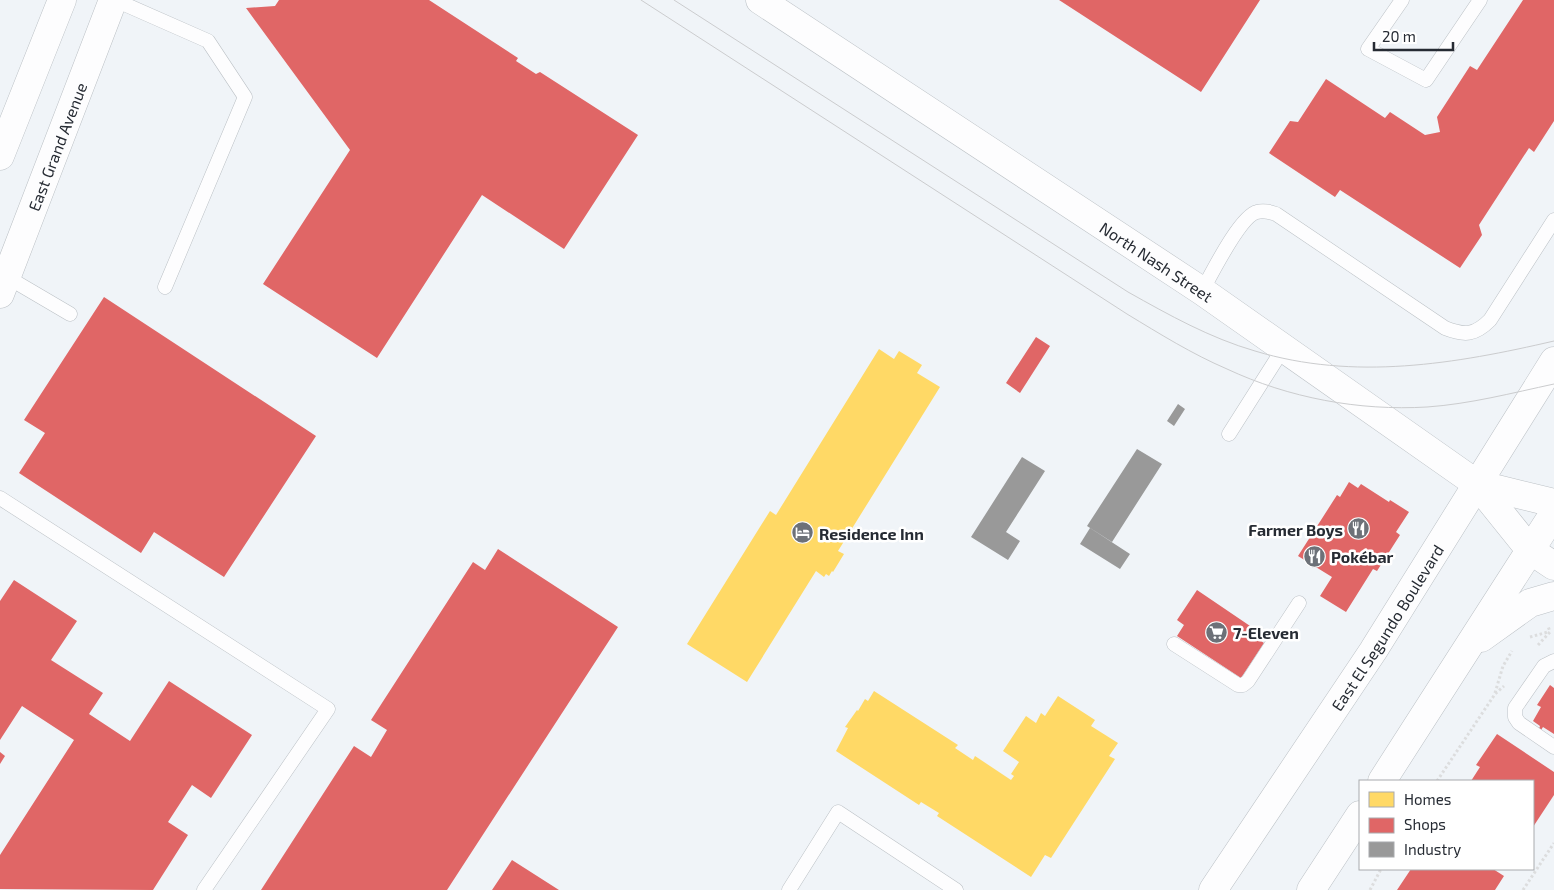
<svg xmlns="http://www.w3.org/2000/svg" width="1554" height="890" font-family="'Exo 2',sans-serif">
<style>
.homes{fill:#ffd966}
.shops{fill:#e06666}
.industry{fill:#999}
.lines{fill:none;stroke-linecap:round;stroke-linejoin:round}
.service-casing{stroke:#bbc0c5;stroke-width:15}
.tertiary-casing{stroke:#bbc0c5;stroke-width:29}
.secondary-casing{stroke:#bbc0c5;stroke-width:29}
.path{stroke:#dcddde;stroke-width:3;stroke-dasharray:2.5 2.5;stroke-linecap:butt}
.service{stroke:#fdfdfe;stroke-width:14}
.tertiary{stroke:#fdfdfe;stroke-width:28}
.secondary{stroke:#fdfdfe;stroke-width:28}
.tram{stroke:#cbccce;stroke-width:1}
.labels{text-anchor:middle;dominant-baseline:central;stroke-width:5;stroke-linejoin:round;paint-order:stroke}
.street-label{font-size:16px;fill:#262b33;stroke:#fff}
.poi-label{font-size:16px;font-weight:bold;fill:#262b33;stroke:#fff;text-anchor:start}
</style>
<rect width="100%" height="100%" fill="#f0f4f8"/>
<path class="homes" d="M879 349 894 359 899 351 922 365 917 373 940 387 838 551 844 554 833 572 832 571 829 576 826 574 824 577 816 571 747 682 687 644 770 511 776 515Z
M874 691 958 745 955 748 973 760 975 756 1011 780 1014 776 1011 774 1019 762 1003 751 1026 716 1036 723 1041 713 1045 716 1058 696 1095 720 1091 726 1118 743 1109 756 1115 759 1051 858 1045 855 1031 877 937 816 939 813 921 802 919 805 836 751 848 728 845 727 857 710 858 711 865 699 868 701Z"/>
<path class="shops" d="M279 0H429L518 58 516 61 536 74 540 72 638 135 564 249 482 195 377 358 263 284 350 150 246 8 275 6Z
M1059 0H1260L1201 92Z
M1523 0H1554V121L1534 152 1529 148 1479 225 1482 235 1460 268 1340 190 1335 197 1269 153 1290 121 1298 122 1326 79 1385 118 1390 112 1425 135 1440 132 1437 117 1470 66 1477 70Z
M104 297 316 436 224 577 154 532 141 553 19 473 45 433 24 420Z
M1036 337 1050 346 1020 393 1006 383Z
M1349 482 1358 488 1361 484 1389 502 1390 500 1409 512 1396 532 1400 535 1377 571 1373 569 1346 612 1320 596 1332 577 1298 556 1337 495 1340 497Z
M498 549 618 627 447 890H261L354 746 371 757 387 730 371 720 473 562 485 570Z
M14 580 77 621 51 660 103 693 89 714 130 741 169 681 252 735 211 798 192 785 168 822 188 835 153 890 0 889V855L74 740 22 706 0 740V601Z
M1197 590 1256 630 1252 635 1264 643 1241 678 1177 636 1184 625 1177 620Z
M1550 685 1554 688V734L1543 727 1541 730 1539 729 1540 726 1533 721 1541 707 1537 705Z
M1497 734 1554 772V795L1533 827V781H1471L1480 767 1476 765Z
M0 752 5 756 0 764Z
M512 860 559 890H492Z
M1411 869H1493L1504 876 1495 890H1397Z"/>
<path class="industry" d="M1178 404 1185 409 1174 426 1167 421Z
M1137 449 1162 464 1112 542 1087 526Z
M1022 457 1045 471 1006 532 1020 541 1008 560 971 537Z
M1090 528 1130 554 1120 569 1080 544Z"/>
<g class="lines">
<defs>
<path id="service" d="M115 0 208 41 245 97 165 287
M1402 0 1368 49 1426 80 1480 0
M7 277 70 314
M1202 291C1211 275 1240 216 1257 212 1264 210 1270 212 1276 214L1445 328C1465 336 1475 335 1490 320L1554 220
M1229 434 1283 349
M0 498 328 709 204 890
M1174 644 1238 685H1243L1248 681 1299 603
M1554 661 1544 666 1515 708V717L1519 723 1554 747
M789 890 838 812 956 890"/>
<g id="tertiary">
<path id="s1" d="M760 0 1202 291 1477 484 1530 550 1554 566"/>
<path d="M0 156 62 0"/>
<path id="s2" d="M0 294 113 0"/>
<path d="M1477 484 1554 503"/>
</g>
<g id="secondary">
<path d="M1481 638 1530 603 1554 596"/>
<path d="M1382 781 1554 513"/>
<path id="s3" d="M1213 890 1373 651 1554 361"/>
<path d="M1311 890 1360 815"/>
</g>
</defs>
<use href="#service" class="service-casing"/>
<use href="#tertiary" class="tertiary-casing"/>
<use href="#secondary" class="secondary-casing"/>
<path class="path" d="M1530 637 1548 632
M1538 645 1550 632 1548 626
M1495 693 1503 666 1512 651
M1437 781 1495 694 1504 686
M1370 890 1381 869
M1523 890 1554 843"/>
<use href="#service" class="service"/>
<use href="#tertiary" class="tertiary"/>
<use href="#secondary" class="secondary"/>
<path class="tram" d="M641 0 1127 314C1160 334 1192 354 1227 369 1289 398 1359 411 1427 407 1470 404 1512 393 1554 384
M674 0 1128 292C1169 315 1210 338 1255 351 1354 381 1455 364 1554 341"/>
</g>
<defs>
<symbol id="restaurant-disc" viewBox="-11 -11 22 22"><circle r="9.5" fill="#6d7178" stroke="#fff"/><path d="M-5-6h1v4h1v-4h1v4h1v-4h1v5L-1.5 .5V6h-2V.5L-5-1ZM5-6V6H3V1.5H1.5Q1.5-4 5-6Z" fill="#fff"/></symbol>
<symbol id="hotel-disc" viewBox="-11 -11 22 22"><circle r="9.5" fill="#6d7178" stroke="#fff"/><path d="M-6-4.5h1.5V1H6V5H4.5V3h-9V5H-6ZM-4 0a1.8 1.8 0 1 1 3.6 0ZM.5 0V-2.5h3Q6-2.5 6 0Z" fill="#fff"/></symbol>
<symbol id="supermarket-disc" viewBox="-11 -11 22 22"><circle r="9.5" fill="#6d7178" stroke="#fff"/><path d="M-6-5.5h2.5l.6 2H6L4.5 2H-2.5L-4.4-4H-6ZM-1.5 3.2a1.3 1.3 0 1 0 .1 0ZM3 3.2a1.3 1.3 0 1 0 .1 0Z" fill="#fff"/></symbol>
</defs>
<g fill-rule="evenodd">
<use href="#restaurant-disc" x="1346" y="516" width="25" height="25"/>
<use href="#hotel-disc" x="790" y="520" width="25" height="25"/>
<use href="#restaurant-disc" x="1302" y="544" width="25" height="25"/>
<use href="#supermarket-disc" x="1204" y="620" width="25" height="25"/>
</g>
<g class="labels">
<g class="street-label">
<text stroke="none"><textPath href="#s2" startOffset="158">East Grand Avenue</textPath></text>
<text stroke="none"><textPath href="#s1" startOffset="475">North Nash Street</textPath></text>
<text stroke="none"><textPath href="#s3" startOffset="315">East El Segundo Boulevard</textPath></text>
</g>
<g class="poi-label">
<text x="1343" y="529" text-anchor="end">Farmer Boys</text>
<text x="819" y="533">Residence Inn</text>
<text x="1331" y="556">Pokébar</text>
<text x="1233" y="632">7-Eleven</text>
</g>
</g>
<rect x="1359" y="780" width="175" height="90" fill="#ffffff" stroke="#a8aaad"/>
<rect x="1369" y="792" width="25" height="15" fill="#ffd966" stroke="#a8aaad"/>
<text x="1404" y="805" font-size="15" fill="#262b33">Homes</text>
<rect x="1369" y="818" width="25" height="15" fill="#e06666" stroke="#a8aaad"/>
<text x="1404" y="830" font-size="15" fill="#262b33">Shops</text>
<rect x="1369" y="842" width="25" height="15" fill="#999999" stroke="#a8aaad"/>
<text x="1404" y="855" font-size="15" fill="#262b33">Industry</text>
<path d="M1374 42v8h79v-8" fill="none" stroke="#262b33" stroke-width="2.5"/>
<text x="1382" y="42" font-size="15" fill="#262b33" stroke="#ffffff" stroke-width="4" paint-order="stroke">20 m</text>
</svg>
